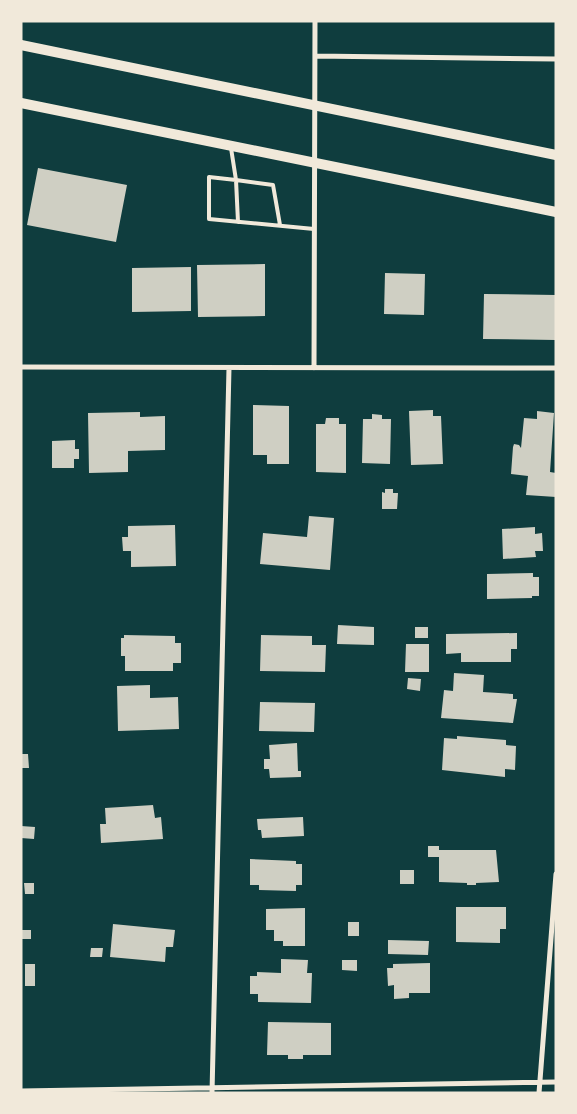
<svg xmlns="http://www.w3.org/2000/svg" width="577" height="1114" font-family="'DejaVu Sans',sans-serif">
<style>
.building{fill:#cfcfc3}
.lines{fill:none;stroke-linecap:round;stroke-linejoin:round}
.service{stroke:#f1e9da;stroke-width:4}
.minor{stroke:#f1e9da;stroke-width:5}
.secondary{stroke:#f1e9da;stroke-width:10}
</style>
<rect width="100%" height="100%" fill="#0f3d3e"/>
<path class="building" d="M38 168 127 185 116 242 27 225Z
M265 264V316L198 317 197 265Z
M191 267V311L132 312V268Z
M385 273 425 274 424 315 384 314Z
M484 294 556 295V340L483 339Z
M253 405 289 406V464H267V455H253Z
M433 410V416H441L443 464 411 465 409 411Z
M537 411 554 413 550 472 556 473V497L526 495 528 476 511 474 513 447 514 444 519 445 521 448 524 418 537 419Z
M140 412V417L165 416V450L128 451V472L89 473 88 413Z
M372 414 382 415V419H391L390 464 362 463 363 419H372Z
M326 418H339V424H346V473L316 472V424H325Z
M75 440V449H79V459H74V468H52V441Z
M385 489H393V493H398L397 509H382V492L385 493Z
M309 516 334 518 330 570 260 564 263 533 307 537Z
M175 525 176 566 131 567V551H123L122 537H128V526Z
M535 527V534L542 533 543 551H535L536 557 503 559 502 529Z
M533 573V577H539V596H532V598L487 599V574Z
M338 625 374 627V645L337 644Z
M415 627H428V638H415Z
M517 633V649H511V662H461V653L446 654V634Z
M124 635 175 636V643H181V663H173V671H125V656H121V638H124Z
M261 635 312 636V645H326L325 672 260 671Z
M406 644H429V672H405Z
M454 673 484 675 483 692 513 694V699H517L513 723 441 718 444 690 453 691Z
M408 678 421 679 420 691 407 689Z
M150 685V698L178 697 179 729 118 731 117 686Z
M260 702 315 703 314 732 259 731Z
M457 736 506 740V745L516 746 515 770 505 769V777L442 770 444 738 457 739Z
M297 743 298 771H301V777L270 778 269 769H264V759H270L269 745Z
M21 754H28L29 768H21Z
M153 805 155 818 161 817 163 839 101 843 100 824H106L105 808Z
M303 817 304 836 262 838 261 830H258L257 819Z
M21 826 35 827 34 839 21 838Z
M428 846H439V850H496L499 882 476 883V885H467V883L439 882V857H428Z
M250 859 296 861V864H302V885H296V891L259 890V885H250Z
M400 870H414V884H400Z
M24 883H34V894H25Z
M456 907H506V929H500V943L456 942Z
M305 908V946H283V941H274V930H266V909Z
M348 922H359V936H348Z
M113 924 175 930 173 947H166L165 962 110 957Z
M21 930H31V939H21Z
M388 940 429 941 428 955 388 954Z
M91 948H103L102 957H90Z
M281 959 308 960 307 973H312L311 1003 258 1002V994H250V976H257V972L281 973Z
M342 960H357V971L342 970Z
M430 963V993H409V998L394 999V985L388 986 387 968H393V964Z
M25 964H35V986H25Z
M268 1022 331 1023V1055H303V1059H288V1055H267Z"/>
<g class="lines">
<path class="service" d="M231 148 236 180 209 177V219L314 229
M238 222 236 180 273 185 280 225"/>
<path class="minor" d="M315 56 556 59
M21 367 556 368
M314 368 315 21
M21 1091 556 1082
M212 1093 229 368
M539 1093 556 874"/>
<path class="secondary" d="M21 45 556 155
M21 103 556 212"/>
</g>
<rect width="577" height="1114" fill="none" stroke="#f1e9da" stroke-width="45"/>
</svg>
